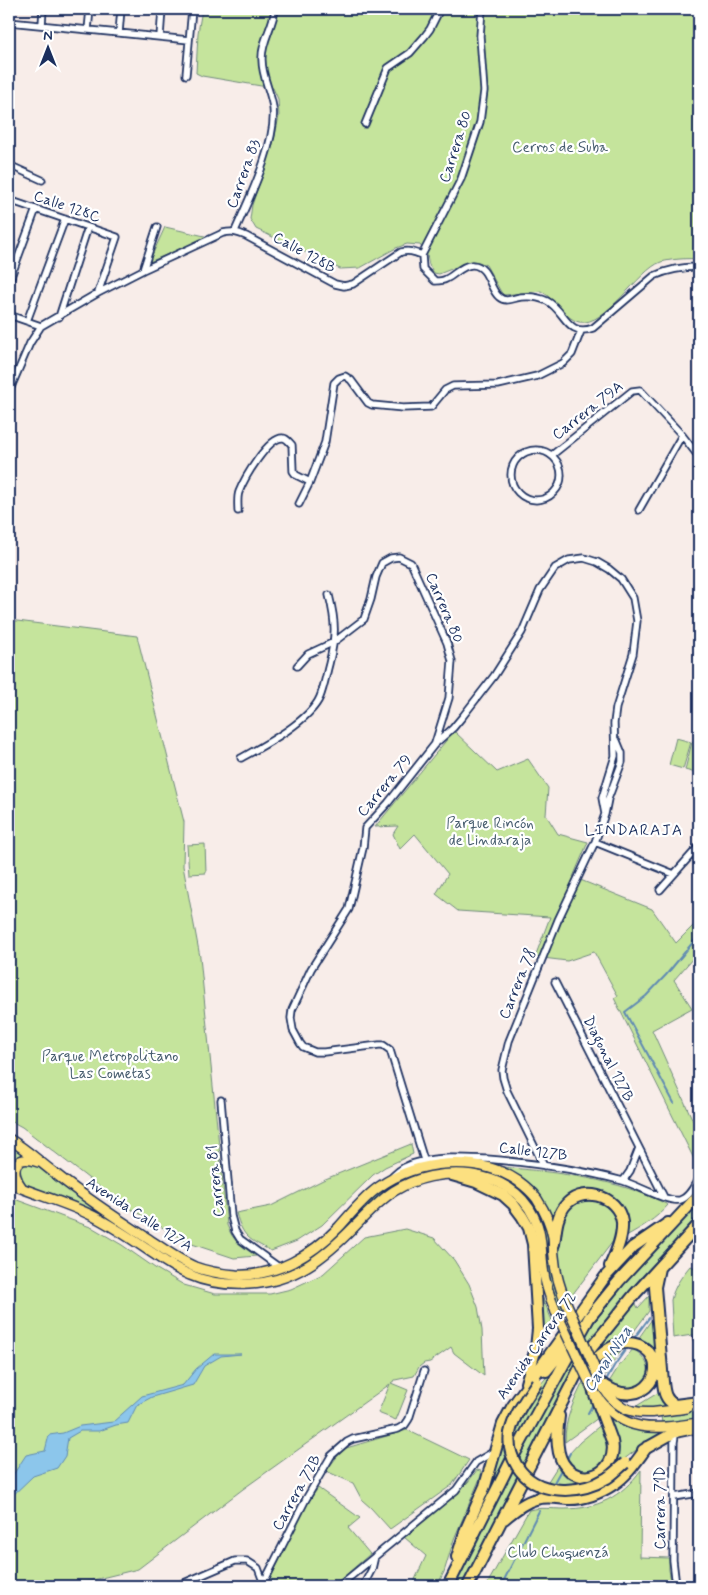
<svg xmlns="http://www.w3.org/2000/svg" width="708" height="1595" font-family="Mynerve,sans-serif">
<style>
.green{fill:#c5e49c;stroke:#708a7d}
.water{fill:#8cc6eb;stroke:#5f8ab3}
.lines{fill:none;stroke-linecap:round;stroke-linejoin:round}
.stream{stroke:#5f8ab3;stroke-width:2}
.minor-casing{stroke:#1b2f5e;stroke-width:9}
.primary-casing{stroke:#1b2f5e;stroke-width:12}
.trunk-casing{stroke:#1b2f5e;stroke-width:14}
.minor{stroke:#fff;stroke-width:5.5}
.primary{stroke:#fce080;stroke-width:9}
.trunk{stroke:#fce080;stroke-width:10}
.primary-bridge-casing{stroke:#1b2f5e;stroke-width:12;stroke-linecap:butt}
.trunk-bridge-casing{stroke:#1b2f5e;stroke-width:14;stroke-linecap:butt}
.primary-bridge{stroke:#fce080;stroke-width:9}
.trunk-bridge{stroke:#fce080;stroke-width:10}
.labels{text-anchor:middle;dominant-baseline:central;stroke-width:4.5;stroke-linejoin:round;paint-order:stroke}
.street-label{font-size:15px;fill:#1b2f5e;stroke:#fff}
.park-label{font-size:15px;fill:#465c6e;stroke:#fff}
.neighbourhood-label{font-size:16px;letter-spacing:1px;fill:#1b2f5e;stroke:#fff}
.water-label{font-size:16px;font-style:italic;fill:#3d5c88;stroke:#fff}
</style>
<rect width="100%" height="100%" fill="#f8ede9"/>
<filter id="ink" filterUnits="userSpaceOnUse"><feTurbulence type="fractalNoise" baseFrequency=".02" numOctaves="2"/><feDisplacementMap in="SourceGraphic" scale="10" xChannelSelector="R" yChannelSelector="G"/><feConvolveMatrix kernelMatrix="1 2 1 2 8 2 1 2 1" color-interpolation-filters="sRGB"/></filter>
<g filter="url(#ink)">
<path class="green" d="M202 9H699V259C688 258 672 259 661 262 638 270 606 327 579 322 565 319 554 298 541 291L504 295 501 292 486 265 479 262 471 261 439 274 434 273 429 265 427 255 420 245 407 244 396 248 360 268 340 269 256 229 250 219 252 205 275 136 279 116 278 99 273 88 202 76 196 73 198 33Z
M165 227 209 237 149 262Z
M9 620 137 636 184 822 183 866 200 957 227 1225C233 1242 242 1246 256 1256L234 1258 189 1243 119 1202 22 1127 9 1120Z
M454 731 497 772 528 759 548 788 546 815 558 834 588 842 573 877 652 909 676 943 699 920V951L674 980 692 1008 652 1030 699 1134V1159L696 1163 614 998 618 996 594 952 567 961 535 957 550 917 458 911 436 894 448 874 415 834 400 849 393 834 398 826 375 827Z
M676 738 691 742 683 769 669 765Z
M692 742 699 744V774L685 770Z
M205 844 206 873 189 874 187 845Z
M9 1144 27 1156 11 1172 12 1181 9 1179Z
M411 1144 413 1154 385 1167 373 1175 322 1225 297 1241 271 1251C249 1239 243 1238 236 1213L271 1206 323 1180Z
M27 1162 38 1165C57 1180 77 1197 97 1211 112 1221 127 1231 142 1240 157 1250 173 1262 190 1269 199 1272 244 1279 254 1278 278 1278 311 1261 328 1245 345 1230 358 1210 375 1196 404 1171 445 1163 481 1170 507 1175 528 1190 540 1213 551 1233 548 1258 553 1280 555 1289 559 1299 563 1308L561 1311C556 1301 552 1290 550 1279 545 1255 546 1227 532 1206 519 1187 502 1177 480 1172 439 1164 399 1176 368 1205 355 1218 343 1233 330 1246 325 1251 319 1254 314 1257 295 1270 275 1280 251 1281 231 1281 210 1279 192 1272 168 1263 145 1245 124 1231 115 1224 105 1217 95 1212 73 1201 48 1194 25 1185L18 1177 20 1167Z
M503 1167C559 1173 617 1178 668 1205 656 1219 642 1227 626 1236L624 1217 588 1191 553 1222C541 1195 528 1183 503 1167Z
M9 1197 93 1228 122 1245 155 1268 184 1285 215 1294H270L291 1289 323 1274 364 1237 405 1229 434 1238 454 1260 469 1284 478 1307 482 1330 484 1376 454 1353 451 1347 430 1362 424 1363 419 1367 414 1376 395 1380 391 1383 408 1390 396 1420 378 1413 390 1384 243 1489 138 1569 69 1586H9Z
M590 1198C611 1206 620 1212 617 1236L569 1299C567 1296 564 1292 563 1288 557 1268 554 1214 575 1202 579 1200 586 1199 590 1198Z
M699 1204V1216C663 1254 624 1292 594 1336L462 1586H452L584 1337C617 1288 658 1247 699 1204Z
M650 1241C608 1284 572 1332 535 1380L608 1280 627 1259Z
M690 1266 699 1269V1334L673 1338 671 1300C674 1287 681 1277 690 1266Z
M541 1294 553 1323 542 1340 543 1327Z
M649 1296V1311L629 1338 612 1342 596 1351 635 1302 638 1308Z
M652 1319 657 1360 649 1346 638 1339Z
M623 1347 604 1376 598 1364 607 1355Z
M633 1349C665 1369 642 1402 609 1382L619 1366Z
M562 1359 530 1419 507 1455 477 1522 475 1520 494 1478 505 1435 540 1385Z
M583 1382 598 1418 565 1442C565 1417 573 1404 583 1382Z
M661 1391 663 1398 668 1407 642 1409 635 1407Z
M699 1409V1418L662 1424 661 1415Z
M609 1418 635 1429 664 1433 640 1447 623 1460 609 1483 540 1494 557 1467 580 1442Z
M407 1430 469 1460 452 1485 390 1529 371 1508 362 1500 353 1483 326 1471 343 1449Z
M477 1470 481 1471V1476L454 1539 444 1572 437 1586H412L426 1556 404 1537 454 1496 468 1482Z
M641 1470 640 1557 669 1558V1570L672 1586H486L529 1510C541 1507 551 1509 564 1509 598 1509 621 1497 641 1470Z
M318 1488 360 1518 348 1528 370 1554 333 1586H267L305 1507Z"/>
<path class="water" d="M214 1354H241L221 1356 204 1366 193 1385 152 1397 137 1405 128 1423 116 1425 99 1431H80L68 1438 65 1456 57 1468 33 1476 10 1498 9 1481 26 1455 45 1451 49 1435 63 1433 80 1426 113 1422 142 1396 183 1385 196 1369Z"/>
<g class="lines">
<path class="stream" d="M674 1103 625 1012 646 996 666 975 699 935
M632 1341 649 1318
M605 1382 614 1366 628 1346
M588 1413 594 1402
M567 1459 570 1453
M552 1486 562 1468
M501 1586 539 1511"/>
<defs>
<path id="minor" d="M9 11V9
M9 22 189 40
M42 25 43 9
M88 30 90 9
M119 33 121 9
M160 37 162 9
M186 75 192 9
M365 124 388 68 410 53 424 37 430 29 440 9
M9 165 42 180
M9 200 117 237 98 293
M235 231C249 199 277 142 273 108 271 92 262 77 262 60 261 42 273 27 275 9
M422 255 423 269 435 281C439 281 443 281 446 279 455 275 463 264 473 265 489 266 489 289 499 297 506 303 513 298 521 297 530 296 539 297 547 301 565 310 567 338 593 328L654 276C669 269 683 267 699 267
M422 255 461 179 480 122 484 91 480 36 482 9
M143 270 157 227
M9 282 36 209
M9 315 41 326 98 293 143 270 223 233C232 231 237 232 246 236L335 284 344 286 353 284 401 252C409 250 414 252 422 255
M59 317 88 227
M27 321 65 219
M9 392 30 343 41 326
M511 475a25 25 0 1 1 50 0a25 25 0 1 1-50 0Z
M552 455 632 391 640 390 682 435 699 457
M299 504 310 482 325 442 334 383 339 378 345 376 351 380 368 403 372 405 403 408 431 407 445 390 453 386 498 385 537 376 563 363 572 354 581 331
M639 510 682 435
M238 511C238 505 237 497 239 492 244 479 268 437 283 438 287 438 289 442 292 445L293 471 296 475 310 482
M297 666 308 654 334 642 364 619 371 599 376 577 382 563 391 558 399 557 411 563 447 643 452 661 449 698 435 743
M241 758C263 746 310 721 320 697 324 687 326 675 329 664 336 636 336 623 329 595
M595 842 674 874
M660 890 699 846
M555 982 664 1197
M699 1009V1016
M221 1100 231 1216 235 1231 240 1239 280 1268
M424 1160 390 1050 383 1045H379L324 1052H315L303 1047 300 1043 293 1030 291 1018 292 1010 311 969 349 909 363 848 365 828 388 803 434 745 453 728 463 716 494 676 522 632 540 590 555 568 569 560 584 558 597 562 609 569 621 579 633 598 637 621 633 654 616 708 614 723 615 756 602 798 605 814
M544 1166 507 1091 503 1078 502 1070 509 1041 558 920 595 842 605 814 608 799 622 762V753L617 741
M393 1176C400 1169 409 1164 419 1162 441 1156 465 1158 487 1159 533 1163 579 1169 623 1181 637 1185 668 1203 680 1200 690 1197 695 1184 699 1177
M623 1181 630 1171 639 1148
M697 1339 699 1338
M674 1497 699 1493
M177 1586 235 1561H247L258 1568 264 1584
M262 1586 306 1499 331 1456 347 1442 353 1439 398 1429 405 1425 409 1419 424 1371
M339 1586 456 1490 476 1462 495 1451
M363 1586 372 1569 375 1556
M676 1586 673 1560 674 1442 675 1436 678 1432"/>
<path id="primary" d="M9 1139C26 1149 41 1163 57 1175 86 1198 116 1218 147 1238 162 1248 178 1260 195 1267 208 1272 223 1274 236 1275 276 1277 312 1255 339 1227 351 1214 363 1198 379 1187 417 1160 478 1154 518 1181 525 1186 532 1192 537 1199 544 1210 551 1224 553 1237 554 1243 553 1250 554 1256 555 1271 559 1285 565 1300
M9 1183C36 1195 66 1202 93 1216 115 1227 136 1242 157 1256 167 1263 178 1270 190 1275 208 1283 229 1285 249 1284 294 1282 325 1257 355 1226 367 1214 380 1200 394 1191 437 1164 510 1166 534 1217 542 1232 541 1251 543 1268 545 1284 550 1298 556 1312
M22 1188C9 1171 14 1153 38 1162
M601 1383C622 1422 649 1413 687 1408
M597 1396C624 1435 656 1429 698 1423"/>
<path id="trunk" d="M452 1175 476 1182 503 1195 513 1204 522 1216 529 1228 533 1244 538 1329 536 1348 526 1383
M554 1244C556 1232 556 1218 564 1207 580 1185 618 1194 622 1222 623 1237 616 1253 610 1266
M659 1268 655 1287 663 1382C664 1392 665 1400 675 1405L699 1402
M586 1368C596 1359 607 1347 620 1344 626 1342 633 1343 639 1345 675 1362 645 1416 601 1383
M546 1371 571 1340
M559 1416C557 1430 555 1450 563 1463 580 1490 619 1473 612 1441L594 1392
M643 1450 675 1432 699 1427
M504 1519C514 1511 524 1502 536 1499 546 1496 557 1498 567 1499 583 1500 601 1493 614 1484 628 1475 637 1460 647 1447
M457 1557 466 1529 485 1486 503 1424 512 1407 605 1277 633 1247 668 1223
M448 1586 514 1455 589 1318 619 1281 699 1195
M468 1586 588 1352 635 1294 699 1224"/>
</defs>
<use href="#minor" class="minor-casing"/>
<use href="#primary" class="primary-casing"/>
<use href="#trunk" class="trunk-casing"/>
<use href="#minor" class="minor"/>
<use href="#primary" class="primary"/>
<use href="#trunk" class="trunk"/>
<defs>
<path id="primary-bridge" d="M565 1300 601 1383
M556 1312 594 1392"/>
<path id="trunk-bridge" d="M537 1382C527 1398 514 1414 510 1433 508 1445 511 1456 517 1466 536 1496 579 1495 607 1478 613 1474 619 1468 625 1463"/>
</defs>
<use href="#primary-bridge" class="primary-bridge-casing"/>
<use href="#trunk-bridge" class="trunk-bridge-casing"/>
<use href="#primary-bridge" class="primary-bridge"/>
<use href="#trunk-bridge" class="trunk-bridge"/>
</g>
</g>
<g class="labels">
<g class="street-label">
<text transform="translate(456 147) rotate(-72)">Carrera 80</text>
<text transform="translate(244 174) rotate(-70)">Carrera 83</text>
<text transform="translate(67 207) rotate(19)">Calle 128C</text>
<text transform="translate(304 253) rotate(29)">Calle 128B</text>
<text transform="translate(588 411) rotate(-38)">Carrera 79A</text>
<text transform="translate(444 608) rotate(67)">Carrera 80</text>
<text transform="translate(385 786) rotate(-50)">Carrera 79</text>
<text transform="translate(518 984) rotate(-68)">Carrera 78</text>
<text transform="translate(608 1059) rotate(63)">Diagonal 127B</text>
<text transform="translate(533 1152) rotate(7)">Calle 127B</text>
<text transform="translate(216 1181) rotate(-96)">Carrera 81</text>
<text transform="translate(139 1215) rotate(33)">Avenida Calle 127A</text>
<text transform="translate(537 1346) rotate(-55)">Avenida Carrera 72</text>
<text transform="translate(297 1493) rotate(-61)">Carrera 72B</text>
<text transform="translate(661 1508) rotate(-90)">Carrera 71D</text>
</g>
<g class="park-label">
<text x="560" y="148">Cerros de Suba</text>
<text x="490" y="824">Parque Rincón<tspan x="490" dy="17">de Lindaraja</tspan></text>
<text x="110" y="1057">Parque Metropolitano<tspan x="110" dy="17">Las Cometas</tspan></text>
<text x="558" y="1553">Club Choquenzá</text>
</g>
<g class="neighbourhood-label">
<text x="634" y="830">LINDARAJA</text>
</g>
<g class="water-label">
<text transform="translate(608 1359) rotate(-57)">Canal Niza</text>
</g>
</g>
<rect width="708" height="1595" fill="none" stroke="#fff" stroke-width="30"/>
<rect x="15" y="15" width="678" height="1565" fill="none" stroke="#1b2f5e" stroke-width="2" filter="url(#ink)"/>
<g transform="translate(48 48)" stroke="#ffffff" stroke-width="4" paint-order="stroke">
<path d="M0-4L9 19L0 12L-9 19Z" fill="#1b2f5e"/>
<text y="-8" font-size="14" font-weight="bold" text-anchor="middle" fill="#1b2f5e">N</text>
</g>
</svg>
